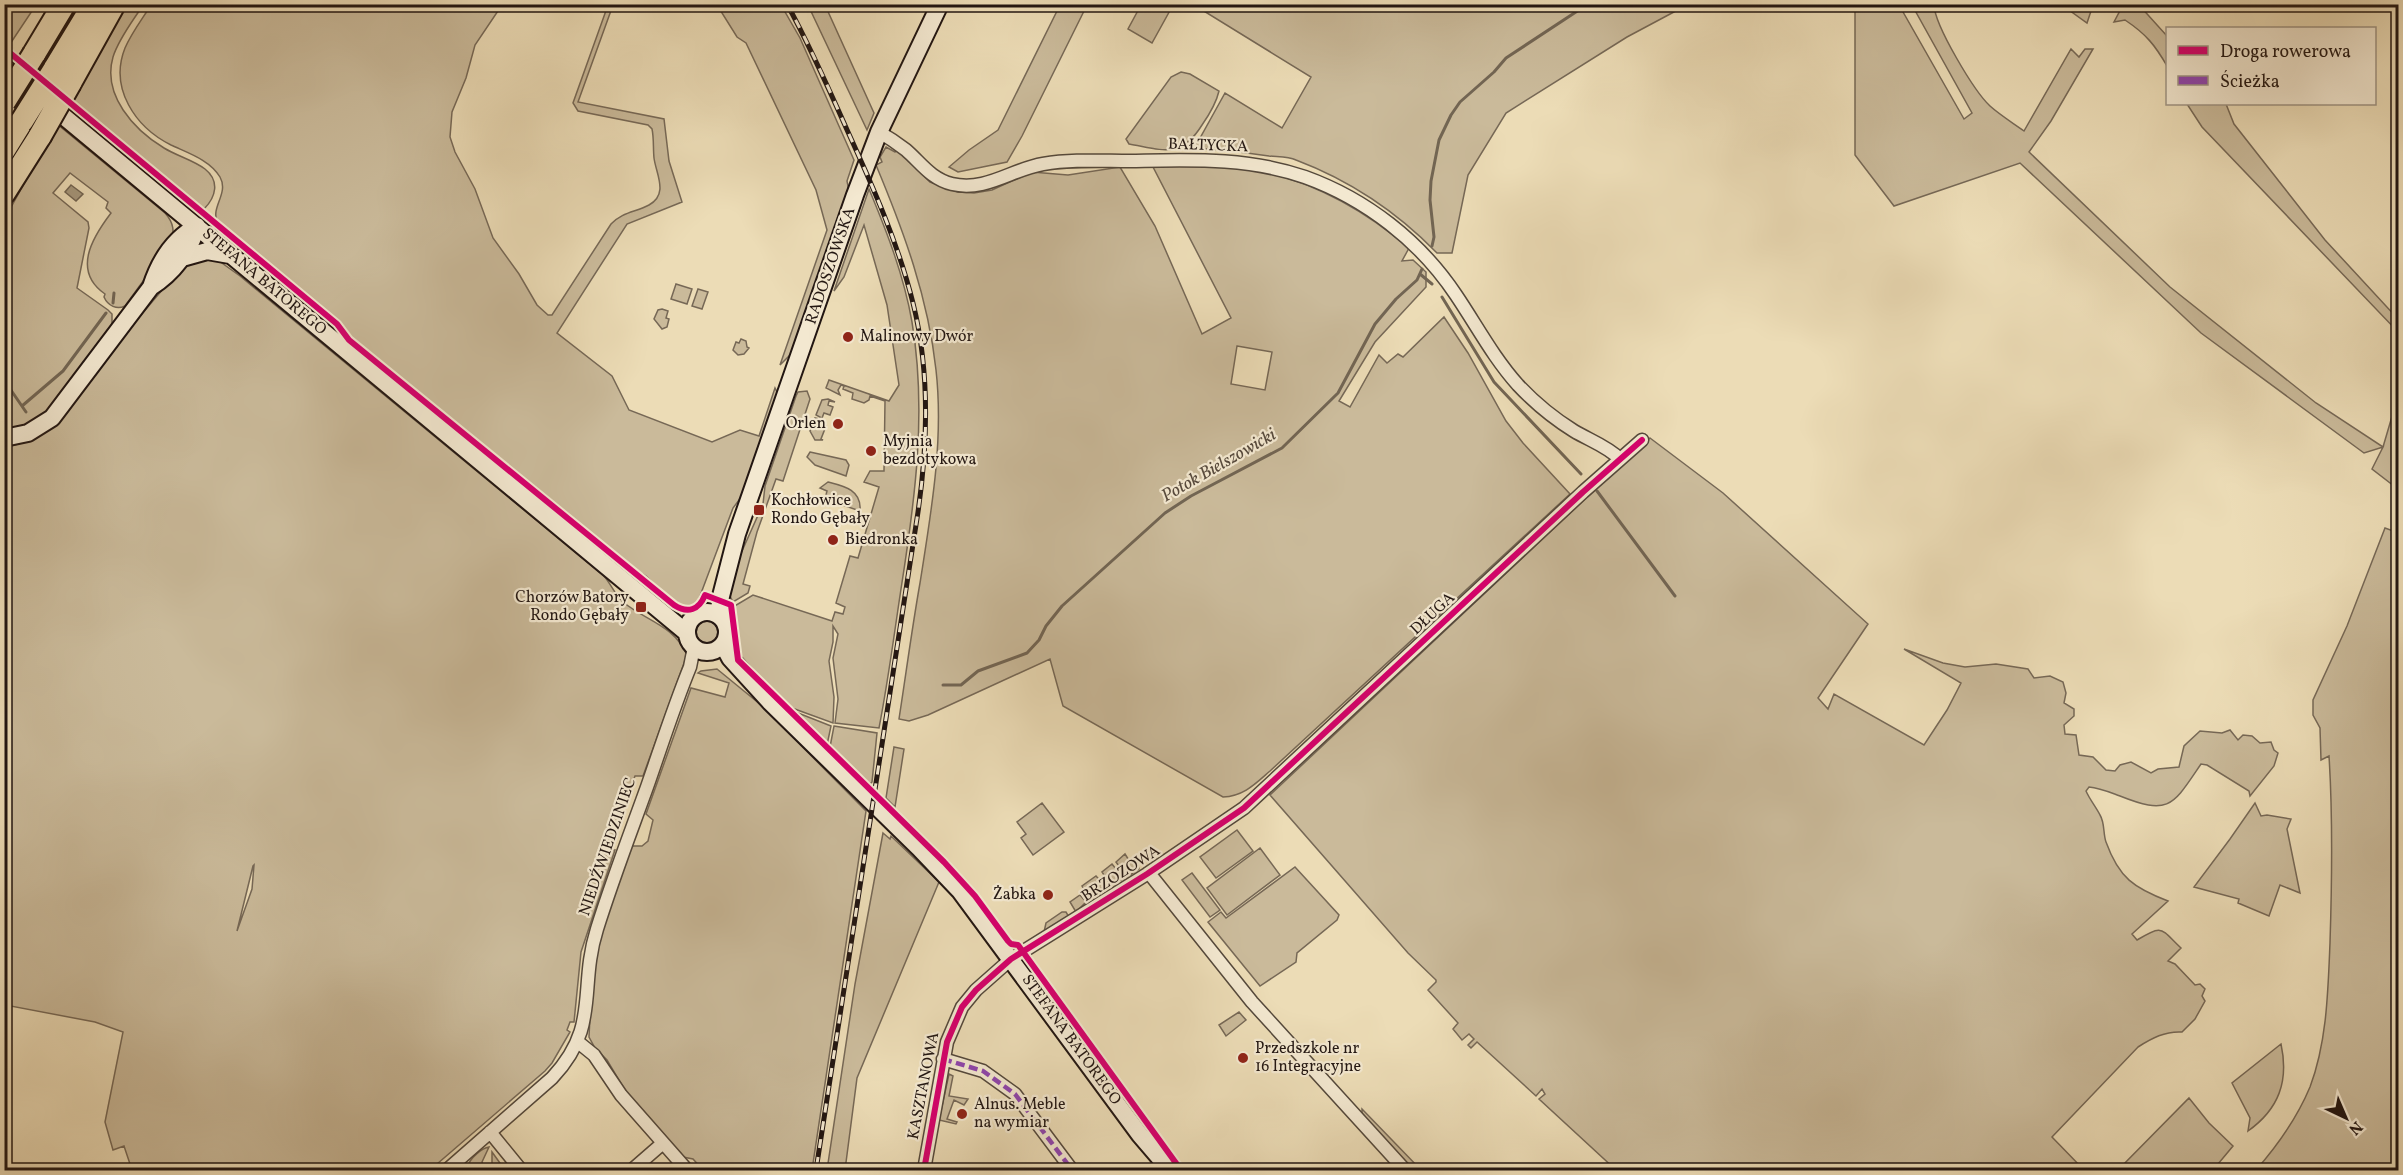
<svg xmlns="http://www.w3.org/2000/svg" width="2403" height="1175" font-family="Vollkorn,serif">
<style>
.green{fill:#caba9a;stroke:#766856;stroke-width:1.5;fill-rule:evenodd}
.water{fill:#a7997e;stroke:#726553;stroke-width:1.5}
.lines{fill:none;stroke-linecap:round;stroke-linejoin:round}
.stream{stroke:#726553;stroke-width:3}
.street-casing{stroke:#54483b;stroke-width:15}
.secondary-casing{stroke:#221612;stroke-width:20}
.highway-casing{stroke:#221612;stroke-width:26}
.street{stroke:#f3e8d0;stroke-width:12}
.secondary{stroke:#f3e8d0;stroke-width:16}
.highway{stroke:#ecdcb6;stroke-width:22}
.rail-casing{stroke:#221612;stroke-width:5}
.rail{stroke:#f3e8d0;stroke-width:3;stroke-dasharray:9;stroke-linecap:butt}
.highway-bridge-casing{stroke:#221612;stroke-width:26;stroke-linecap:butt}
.highway-bridge{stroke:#ecdcb6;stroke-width:22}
.quiet{stroke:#8e44ad;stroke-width:4.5;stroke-dasharray:9 4.5;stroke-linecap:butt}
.cycleway-casing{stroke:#f3e8d0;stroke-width:10}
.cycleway{stroke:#d6006c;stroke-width:6}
.poi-dot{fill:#8f2418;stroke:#f3e8d0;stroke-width:2}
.labels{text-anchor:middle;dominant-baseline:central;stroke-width:4.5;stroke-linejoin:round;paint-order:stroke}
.street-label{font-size:16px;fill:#221612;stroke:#f3e8d0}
.poi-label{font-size:16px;fill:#221612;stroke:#f3e8d0;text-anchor:start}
.water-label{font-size:18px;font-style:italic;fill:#574a3d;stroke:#f3e8d0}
</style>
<rect width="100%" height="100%" fill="#ecdcb6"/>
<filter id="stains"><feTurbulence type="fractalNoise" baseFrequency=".00333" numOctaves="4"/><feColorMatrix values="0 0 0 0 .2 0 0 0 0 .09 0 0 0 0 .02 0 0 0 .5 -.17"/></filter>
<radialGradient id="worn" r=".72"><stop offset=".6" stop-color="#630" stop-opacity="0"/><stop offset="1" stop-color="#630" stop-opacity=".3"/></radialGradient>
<path class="green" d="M4 5H36L8 47 5 44Z
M124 5H143C133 21 119 38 113 57 102 95 134 130 164 148 177 156 193 160 205 169 220 181 216 197 204 209L71 100Z
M151 5H502L475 45 466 78 452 112 450 137 455 152 475 189 493 238 519 274 537 305 548 315H552L611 224C622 212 636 212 649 205 669 194 656 174 654 158 653 148 654 138 652 129L648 125 578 111 573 103 608 5H613L578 102 664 119 669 161 682 202 627 224 557 333 612 376 629 410 712 442 740 430 759 436 775 388 778 394 742 496 733 508 697 604 688 608 672 601 646 576 631 567 352 339 339 322 217 221C211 207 229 193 220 177 210 160 188 153 171 145 135 127 109 88 125 48 132 32 143 18 151 5Z
M717 5H781L800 38 854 160 847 181 849 191 793 352 780 365 827 230 816 190 746 43 737 37Z
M808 5H825L874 113 867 130Z
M1060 5H1087L1022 136 1007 162 958 172 949 167 969 150 998 130Z
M1141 5H1173L1152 43 1128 29Z
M1194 5H1687L1627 37 1506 113 1468 175 1452 253H1437C1397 212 1349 180 1296 160 1288 156 1277 157 1269 156 1242 152 1217 149 1191 148L1200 138 1225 93 1282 128 1311 77Z
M1855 5H1899L1964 119 1972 113 1912 5H1934C1935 26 1974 91 1990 106 2000 115 2013 123 2024 131L2071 49 2079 57 2085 49H2093L2051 121 2029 152 2170 287 2316 403 2383 447 2398 396V472L2394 486 2372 469 2383 447 2364 453 2201 333 2020 163 1894 206 1855 155Z
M2062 5H2093L2087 23Z
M2123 5H2139L2167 36V66C2155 45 2146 34 2125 20L2114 22Z
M1181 72 1190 74 1219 91C1216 104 1209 115 1202 125 1181 159 1163 150 1129 144L1126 139 1171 77Z
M2187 104H2226L2234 124 2325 240 2398 319V332L2202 127Z
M57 124 165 213C174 223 175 232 170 244L125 306C117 310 108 306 104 297L105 294C72 271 92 238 111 213L106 208 108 202 70 173 53 193 88 222 89 228 77 288 108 310 112 314V326C94 350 62 402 39 417 28 425 17 427 4 430V220Z
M886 147 895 152 897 149 930 182 958 192 974 193 992 190 1032 172 1068 175 1120 167 1155 226 1202 334 1231 318 1152 165C1182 166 1216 163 1245 168 1308 178 1361 207 1409 248L1402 261 1413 260 1426 272V287L1375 342 1339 401 1350 407 1379 355 1387 363 1398 354 1403 357 1444 317 1468 353 1506 421 1523 443 1570 494 1270 771C1255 784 1244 796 1223 797L1063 706 1050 659 928 715 909 721 899 719C906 674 912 628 920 583 931 513 944 441 936 370 928 297 904 232 876 165L882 162 880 157ZM1237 346 1272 352 1265 390 1231 384Z
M869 189C887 232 904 276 912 322 927 412 915 500 901 589 894 635 888 682 879 728L835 723 838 699 833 658 838 634 833 626V642L829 661 834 697 833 723 792 708 740 658 733 607 753 595 832 621 835 612 843 614 845 607 836 603 850 556 858 558 879 487 864 482 870 471H884L885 401 870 396 869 400 864 403 852 399 853 393 843 389 844 386 841 385 838 390 840 395 826 388 829 380 889 401 899 385 887 305 864 225 844 277 834 291Z
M204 257 219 261 240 276 604 576C611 584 615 595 623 602 646 621 674 625 687 655L643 776H635L608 850H615L581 952 574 1022H570L567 1030 570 1032 552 1063 545 1071 430 1170H132L124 1146 113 1150 105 1122 123 1032 95 1022 5 1005 4 447C29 444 48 432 65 415L130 328 174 276 189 263ZM254 865 252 889 237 931 253 866Z
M676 284 692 289 687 304 671 299Z
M698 289 708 292 702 309 692 306Z
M662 309 668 311 666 318 669 319 667 327 662 329 654 319 658 310Z
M741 339 746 341 747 347 749 348 744 354 738 355 733 350 736 342 739 343Z
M807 391 810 399 783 481 776 479 757 532 743 584 750 586 748 593 733 602 729 594 734 569 763 504 765 486 796 396 798 392Z
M828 399 835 402 829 401 828 405 833 407 830 415 824 413 820 423 826 426 821 439 823 440H815L810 431 815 418 819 419 820 417 816 415 822 400Z
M1650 438 1723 493 1868 624 1818 698 1828 709 1834 694 1924 745 1947 710 1961 683 1904 649 1943 663 1965 667 1996 664 2028 669 2034 678 2050 676 2063 682 2066 693 2064 703 2074 709V716L2064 725 2065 734 2076 735 2079 755 2093 757 2106 770 2115 771 2120 765 2131 762 2151 773 2158 769 2179 767 2184 746 2200 731 2222 733 2230 730 2238 740 2243 735 2252 736 2260 743 2271 742 2274 750 2278 753 2274 766 2250 796 2249 791 2207 765 2201 764C2173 805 2170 816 2120 796 2109 792 2100 788 2089 787L2086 791C2090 800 2096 807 2100 815 2105 823 2103 834 2106 842 2119 878 2134 888 2168 901L2132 934 2137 940C2163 924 2160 928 2181 948L2168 961 2175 964 2195 985 2200 984 2205 989 2202 996 2205 1001 2195 1019 2182 1032C2165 1031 2152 1038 2138 1047L2052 1137 2084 1170H1616L1539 1099 1545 1094 1542 1089 1536 1096 1477 1042 1471 1048 1468 1045 1474 1039 1469 1034 1462 1040 1453 1029 1458 1023 1428 990 1436 982V980L1408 953 1270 795Z
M810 452 846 460 849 465 846 476 815 465 807 457Z
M828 482C844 486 862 490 860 511L825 499 827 491 820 488Z
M2398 527V1170H2256C2278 1145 2297 1118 2310 1087 2327 1042 2328 991 2330 943 2332 881 2333 818 2329 756L2321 760 2320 728 2313 715V700L2347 626 2385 528 2393 531Z
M696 632a11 11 0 1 1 22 0a11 11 0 1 1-22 0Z
M717 669 761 705 866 811 812 1170H703L693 1159 683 1157 629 1097 607 1060 595 1048 589 1037 592 976 600 937 631 846H642L648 841 653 820 646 814 691 688 725 697 729 683 698 673 701 671Z
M793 711 831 726 827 745Z
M834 726 877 733 872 782 870 784 830 747Z
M894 747 904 749 895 807 886 798Z
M1042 803 1064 832 1033 855 1021 838 1026 834 1017 822Z
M2255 803 2261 816 2267 815 2291 819 2287 829 2300 893 2280 885 2269 916 2238 903 2239 899 2194 887 2230 839Z
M1237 830 1253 851 1216 878 1200 857Z
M883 833 890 839 891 836 939 882 857 1078 845 1170H827L855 984Z
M1260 848 1280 875 1227 915 1207 888Z
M1125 854 1130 862H1137L1139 869 1127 877 1116 862Z
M1112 864 1124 879 1109 883 1102 872Z
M1295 867 1339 915 1337 920 1297 953 1296 962 1260 986 1208 922 1221 912 1226 918Z
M1192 873 1220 910 1210 917 1182 880Z
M1096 876 1105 886 1088 897 1082 886Z
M1080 895 1086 902 1076 912 1070 902Z
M1062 912H1066L1069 917 1044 932 1046 923Z
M1239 1012 1246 1020 1226 1036 1219 1025Z
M2281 1044C2289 1081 2279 1109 2248 1131L2250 1118 2232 1083Z
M949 1074 953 1076 949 1096 968 1099 964 1105 954 1100 947 1119 957 1122 956 1124 939 1120Z
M2189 1098 2209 1123 2233 1146 2213 1170H2118Z
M1362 1109 1421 1170H1411L1362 1116Z
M489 1147 482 1162 485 1170 476 1169 470 1170 468 1166C470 1158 482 1148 489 1147Z
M492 1152 505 1170H492Z"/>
<path class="water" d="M71 185 83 194 76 201 65 192Z"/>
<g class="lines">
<path class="stream" d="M1432 246 1434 237 1430 200 1431 181 1439 140 1451 115 1460 102 1494 72 1506 58 1588 4
M1420 274 1432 284
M1442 297 1494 382 1581 474
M113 303 114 293
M4 380 26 412
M22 406 63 371 106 313
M1597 491 1675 596
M943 685H961L978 671 1027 653 1039 640 1046 626 1062 606 1165 513 1191 496 1282 448 1338 393 1375 324 1396 299 1417 280 1422 269"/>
<defs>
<path id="street" d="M879 132C888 137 897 143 906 150 921 163 931 179 952 184 986 192 1012 169 1043 164 1072 159 1101 161 1130 161 1189 160 1247 157 1305 177 1366 199 1420 241 1456 295 1477 326 1493 357 1518 385 1534 402 1553 418 1574 431 1589 440 1607 446 1620 459
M1149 873 1252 1002 1405 1170
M578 1042 594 1055 621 1095 687 1170
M943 1059 983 1071 1015 1094 1072 1170
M490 1132 521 1170
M447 1170 552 1078C601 1026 578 989 597 929 612 881 630 834 647 787 661 747 674 706 690 667L694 647
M632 1170 663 1143
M924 1170 947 1042 962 1007 976 990 1011 959 1147 874 1244 808 1583 492 1642 440"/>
<path id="secondary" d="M4 67 687 633
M182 258 207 251 230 255
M151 287C173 273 190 251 197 226
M4 438 28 433 52 418 151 287C159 262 173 239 197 226
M687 632a20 20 0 1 1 40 0a20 20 0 1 1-40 0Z
M719 616 720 600 737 534 855 195 879 132 940 4
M723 645 730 658 770 702 919 848 960 891 1140 1135 1170 1170"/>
<path id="highway" d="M34 54 64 4
M54 70 94 4
M70 83 114 4
M4 150 22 121
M4 193 40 136"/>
</defs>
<use href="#street" class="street-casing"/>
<use href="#secondary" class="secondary-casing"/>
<use href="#highway" class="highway-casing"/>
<use href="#street" class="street"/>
<use href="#secondary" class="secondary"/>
<use href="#highway" class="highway"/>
<defs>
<path id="rail" d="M787 4C810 46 829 89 848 132 873 187 898 243 913 303 930 371 928 443 918 512L816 1170"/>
</defs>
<use href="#rail" class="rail-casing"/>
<use href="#rail" class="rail"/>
<defs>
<path id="highway-bridge" d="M4 102 34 54
M22 121 54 70
M40 136 70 83"/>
</defs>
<use href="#highway-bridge" class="highway-bridge-casing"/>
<use href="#highway-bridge" class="highway-bridge"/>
<path class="quiet" d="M943 1059 983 1071 1015 1094 1072 1170"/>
<defs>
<path id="cycleway" d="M4 48 337 324 349 340 674 605C688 614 699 610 705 595L731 605 738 660 944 862 975 896 1008 941 1011 944 1018 945 1181 1170
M924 1170 947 1042 962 1007 976 990 1011 959 1147 874 1244 808 1583 492 1642 440"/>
</defs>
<use href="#cycleway" class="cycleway-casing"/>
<use href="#cycleway" class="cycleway"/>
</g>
<g class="poi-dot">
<circle cx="848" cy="337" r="6"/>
<circle cx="838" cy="424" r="6"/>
<circle cx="871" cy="451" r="6"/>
<rect x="753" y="504" width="12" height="12" rx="3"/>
<circle cx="833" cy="540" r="6"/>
<rect x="635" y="601" width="12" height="12" rx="3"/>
<circle cx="1048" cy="895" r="6"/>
<circle cx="1243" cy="1058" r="6"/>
<circle cx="962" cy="1114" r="6"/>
</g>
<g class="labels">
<g class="street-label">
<text transform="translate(1208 146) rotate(2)">BAŁTYCKA</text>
<text transform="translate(831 266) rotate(-71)">RADOSZOWSKA</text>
<text transform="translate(264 282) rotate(40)">STEFANA BATOREGO</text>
<text transform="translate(1433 614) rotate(-43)">DŁUGA</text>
<text transform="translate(608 847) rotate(-71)">NIEDŹWIEDZINIEC</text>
<text transform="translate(1121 874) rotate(-33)">BRZOZOWA</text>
<text transform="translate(1071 1040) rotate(54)">STEFANA BATOREGO</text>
<text transform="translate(924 1086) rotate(-79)">KASZTANOWA</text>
</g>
<g class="poi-label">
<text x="860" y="337">Malinowy Dwór</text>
<text x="826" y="424" text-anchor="end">Orlen</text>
<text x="883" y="442">Myjnia<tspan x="883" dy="18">bezdotykowa</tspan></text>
<text x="771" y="501">Kochłowice<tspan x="771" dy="18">Rondo Gębały</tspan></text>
<text x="845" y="540">Biedronka</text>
<text x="629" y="598" text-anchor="end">Chorzów Batory<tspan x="629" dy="18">Rondo Gębały</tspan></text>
<text x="1036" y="895" text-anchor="end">Żabka</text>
<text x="1255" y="1049">Przedszkole nr<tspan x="1255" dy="18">16 Integracyjne</tspan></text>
<text x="974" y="1105">Alnus. Meble<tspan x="974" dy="18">na wymiar</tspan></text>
</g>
<g class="water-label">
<text transform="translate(1219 466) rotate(-30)">Potok Bielszowicki</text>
</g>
</g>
<rect width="2403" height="1175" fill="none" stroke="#ecdcb6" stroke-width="24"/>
<rect x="6" y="6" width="2391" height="1163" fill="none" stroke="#221612" stroke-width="3"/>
<rect x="12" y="12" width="2379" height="1151" fill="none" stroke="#221612" stroke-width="1.5"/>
<rect x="2166" y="27" width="210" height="78" fill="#f3e8d0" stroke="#9f9484" stroke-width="1.5"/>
<rect x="2178" y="46" width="30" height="9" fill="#d6006c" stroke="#9f9484" stroke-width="1.5"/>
<text x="2220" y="57" font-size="18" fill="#221612">Droga rowerowa</text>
<rect x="2178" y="76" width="30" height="9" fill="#8e44ad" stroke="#9f9484" stroke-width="1.5"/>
<text x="2220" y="87" font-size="18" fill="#221612">Ścieżka</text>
<g transform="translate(2346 1118) rotate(136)" stroke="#f3e8d0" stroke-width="4.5" paint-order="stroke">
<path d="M0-4.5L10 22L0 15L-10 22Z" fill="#221612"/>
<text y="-9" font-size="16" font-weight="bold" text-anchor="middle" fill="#221612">N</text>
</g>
<rect width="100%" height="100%" filter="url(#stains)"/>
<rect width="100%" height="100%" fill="url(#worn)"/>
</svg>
